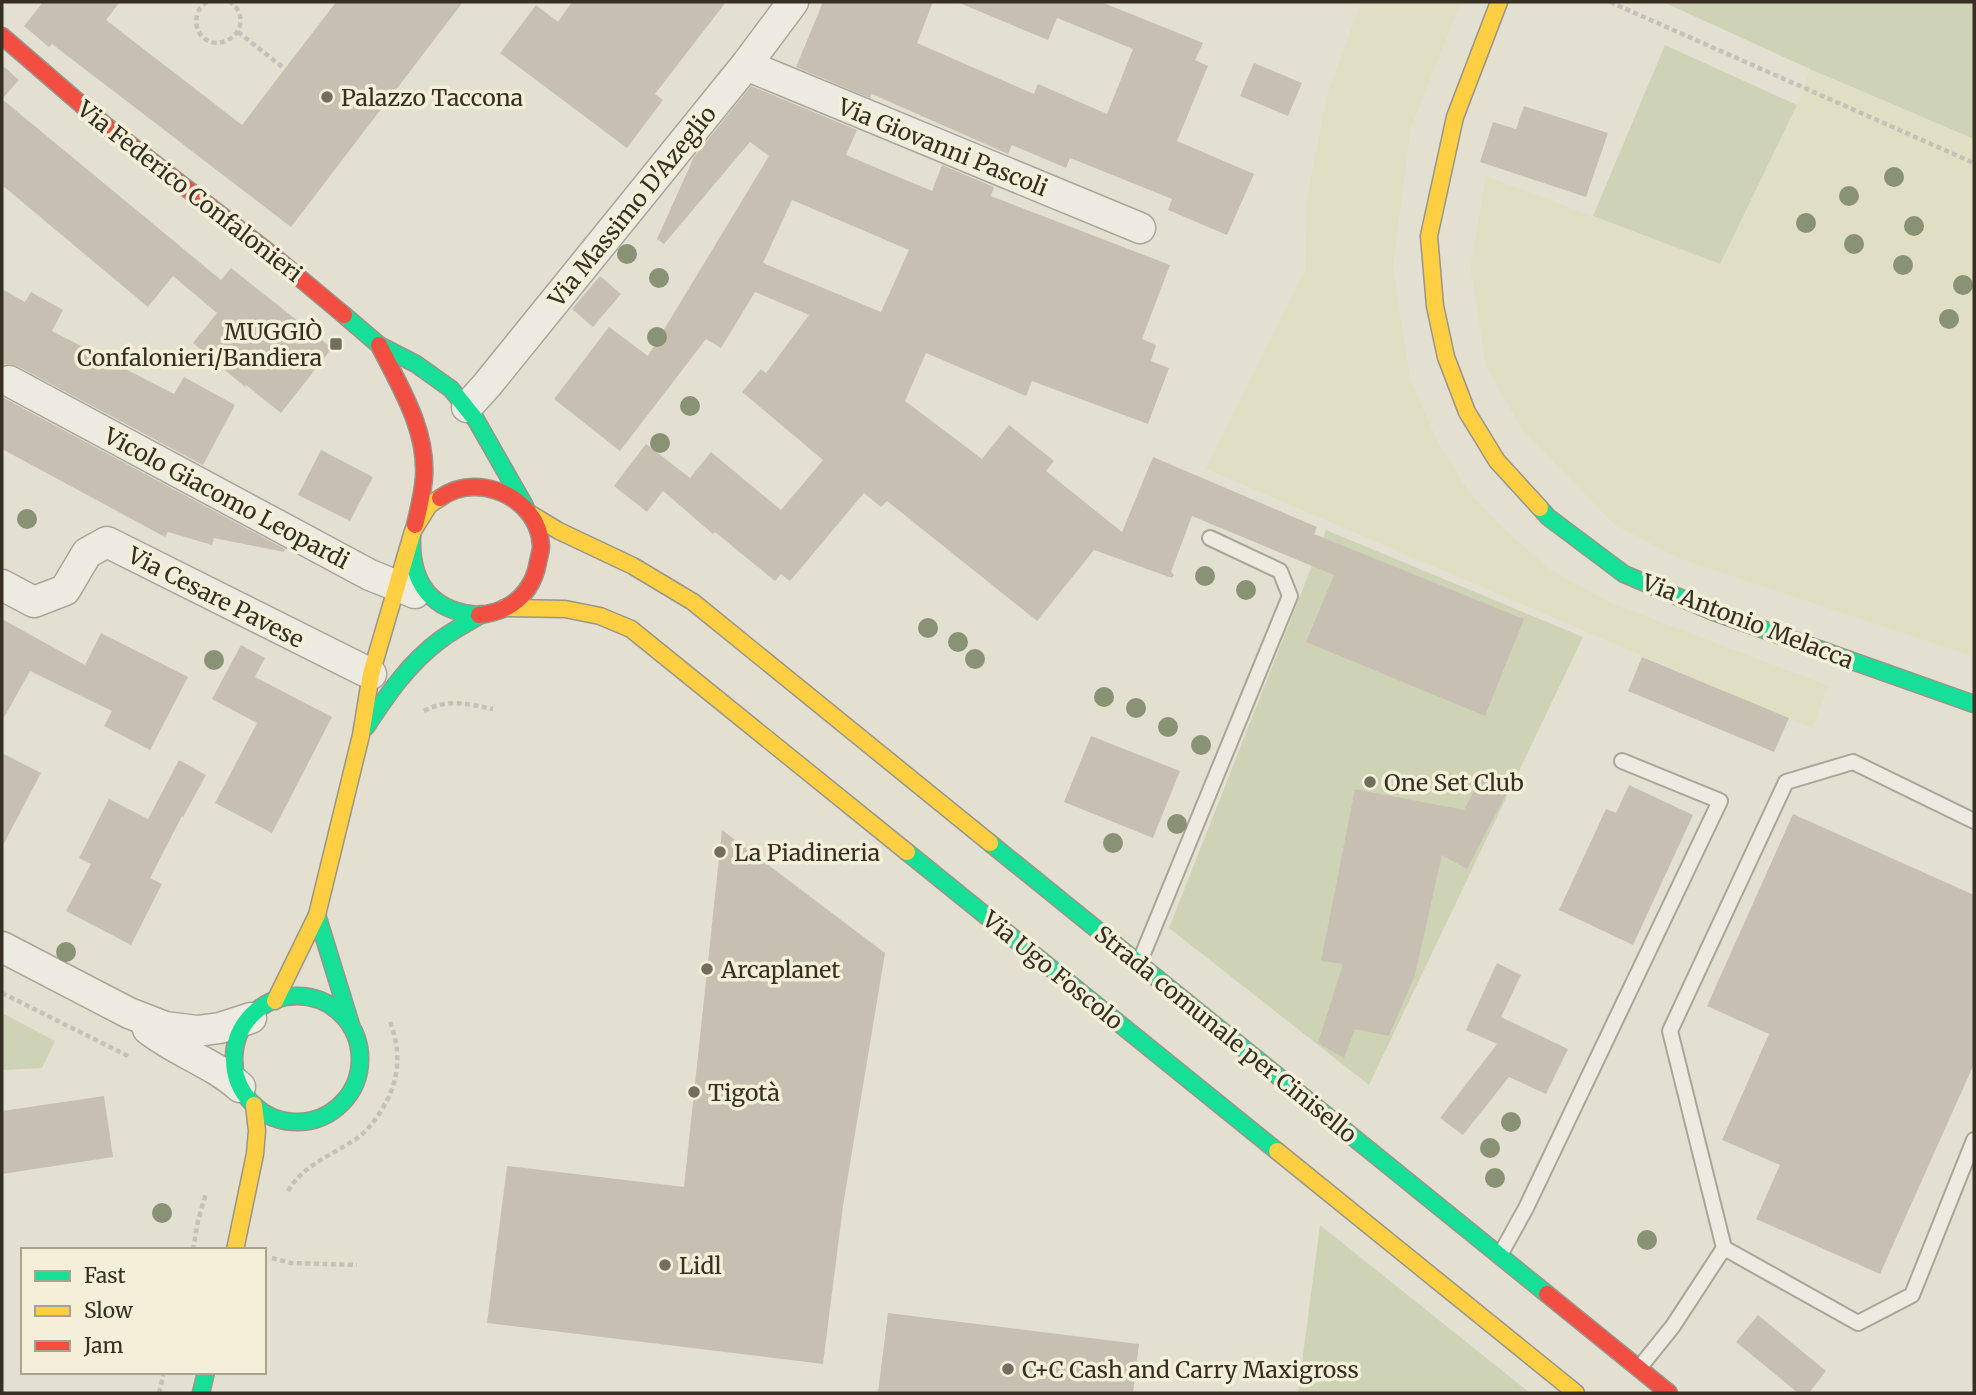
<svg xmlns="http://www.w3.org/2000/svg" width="1976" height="1395" font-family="Merriweather,serif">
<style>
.farmland{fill:#e1dfc3}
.green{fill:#ced3b5}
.building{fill:#c7c0b2;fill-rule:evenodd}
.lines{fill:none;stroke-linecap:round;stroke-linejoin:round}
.lane-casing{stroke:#a9a599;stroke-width:18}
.street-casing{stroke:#a9a599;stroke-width:33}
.fast-casing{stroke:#98958a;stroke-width:19}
.slow-casing{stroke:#98958a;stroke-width:19}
.jam-casing{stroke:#98958a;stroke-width:19}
.path{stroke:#c4c1b8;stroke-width:4.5;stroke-dasharray:5 3.5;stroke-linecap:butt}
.lane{stroke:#eceae1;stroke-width:14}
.street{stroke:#eceae1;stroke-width:30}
.fast{stroke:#16e098;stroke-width:16}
.slow{stroke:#ffcf43;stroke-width:16}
.jam{stroke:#f24e42;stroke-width:16}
.tree{fill:#8a9275}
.poi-dot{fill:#736d5f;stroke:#f3efd8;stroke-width:2.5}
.labels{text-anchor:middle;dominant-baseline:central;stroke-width:7;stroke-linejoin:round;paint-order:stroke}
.poi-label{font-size:23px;fill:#372f22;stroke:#f3efd8;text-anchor:start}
.street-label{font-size:23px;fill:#372f22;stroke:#f3efd8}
</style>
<rect width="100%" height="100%" fill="#e3e0d1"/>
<path class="farmland" d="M1361 2H1461L1411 128 1393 266 1410 379 1441 448 1470 493 1499 524 1551 570 1609 602 1829 686 1811 728 1206 469 1305 270 1307 197 1327 95Z
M1810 69 1974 139V657L1681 559 1616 526 1522 430 1486 366 1470 267 1486 176 1720 264 1797 105Z"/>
<path class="green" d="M1663 2H1974V139L1810 69Z
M1665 45 1797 105 1720 264 1593 216Z
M1326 530 1583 637 1369 1085 1169 928Z
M2 1013 55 1041 42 1068 2 1070Z
M1320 1225 1530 1393H1298Z"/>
<path class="building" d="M43 2H120L106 20 242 125 336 2H463L291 227 52 44 49 47 24 26Z
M572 2H726L655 94 663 100 627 148 500 53 536 5 558 22Z
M823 2H933L917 43 1034 94 1038 84 1107 114 1133 49 1057 18 1048 40 957 2H1101L1203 43 1195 60 1208 66 1177 141 1254 174 1227 235 1168 210 1172 199 1070 158 1066 168 1012 145 1008 154 872 94 870 98 796 67Z
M1254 63 1302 83 1288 116 1240 96Z
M2 65 19 80 2 99Z
M751 86 857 130 846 155 932 191 942 165 994 187 991 196 1170 265 1142 339 1156 345 1151 361 1169 368 1148 424 1032 381 1026 396 926 353 905 401 982 459 1009 425 1054 461 1046 471 1122 532 1153 457 1317 527 1314 534 1524 619 1485 716 1306 642 1334 575 1192 516 1171 572 1174 575 1172 578 1094 550 1037 621 887 501 881 507 864 493 790 581 781 574 775 581 715 532 713 534 663 491 647 512 614 486 646 444 690 478 711 452 781 510 823 460 742 392 761 369 766 373 809 315 755 292 721 348 706 339 620 451 554 399 609 327 648 356 769 156 750 142 664 244 657 239 694 157ZM792 200 909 250 881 312 763 263Z
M2 99 221 280 231 268 332 348 281 413 246 385 245 387 193 343 217 313 173 276 148 307 2 185Z
M1524 106 1608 133 1586 197 1480 162 1493 122 1516 129Z
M600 276 621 294 593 327 572 309Z
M2 289 25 302 31 292 63 310 52 331 174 394 184 377 235 405 203 465 17 366 9 364 2 365Z
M2 397 285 549 284 552 214 538 212 545 168 532 165 537 2 449Z
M321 450 373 477 350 521 298 495Z
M2 619 85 665 101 633 188 677 150 750 104 726 112 711 30 671 2 721Z
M241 645 265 658 255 677 332 717 272 833 215 803 257 723 212 699Z
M1642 657 1789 718 1774 752 1628 691Z
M1091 736 1180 771 1153 838 1064 802Z
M2 753 41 773 2 847Z
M179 760 206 775 183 817 182 816 150 878 162 884 131 945 66 911 91 864 79 858 109 799 148 819Z
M1484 771 1511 785 1467 869 1442 855 1415 975 1389 1036 1355 1029 1344 1058 1318 1043 1343 964 1321 961 1355 789 1464 810Z
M1629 785 1693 815 1633 945 1559 910 1606 809 1616 813Z
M1793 814 1974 895V1064L1880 1274 1756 1219 1780 1165 1722 1140 1769 1034 1707 1006Z
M722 830 885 953 843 1206 823 1364 487 1323 507 1166 684 1187Z
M1497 963 1521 975 1501 1017 1568 1049 1546 1094 1509 1077 1463 1135 1440 1118 1497 1044 1466 1030Z
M104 1096 113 1157 2 1174V1111Z
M888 1313 1139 1344 1133 1393H878Z
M1758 1315 1826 1371 1809 1393H1798L1736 1342Z"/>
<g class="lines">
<defs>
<path id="lane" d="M1974 821 1853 762 1786 782 1670 1031 1724 1248 1858 1323 1912 1295 1974 1140
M1140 961 1290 596 1280 571 1210 538
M1500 1255 1526 1208 1720 801 1622 761
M1640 1367 1673 1326 1724 1248"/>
<path id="street" d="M746 65 1140 228
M9 381 370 575 415 593
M467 407 487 385 746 65 793 2
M2 585 34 602 65 590 87 553 107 542 371 674
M2 947 129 1013 165 1027 197 1031 220 1028 251 1018
M148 1029C177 1052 212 1062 240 1087"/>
<path id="fast" d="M344 315 379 345 416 364 451 389 476 420 525 506
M1540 508 1548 517 1624 574 1714 612 1974 704
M412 536C410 582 431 612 479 615
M366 727C387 695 409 663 440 640 453 630 468 623 482 614
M990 843 1547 1294
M907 852 1277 1151
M317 915 351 1025
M234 1059a63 63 0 1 1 126 0a63 63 0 1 1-126 0Z
M201 1393 206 1372"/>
<path id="slow" d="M1499 2 1455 117 1429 236 1435 306 1446 357 1467 412 1497 461 1540 508
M529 513 559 531 633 566 693 602 990 843
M504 608 565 609 600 616 631 629 907 852
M275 1001 317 915 361 735 371 674 413 531 429 505 440 498
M1277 1151 1576 1393
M235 1250 255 1154 257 1131 254 1105"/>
<path id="jam" d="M2 36 105 125 271 254 344 315
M379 345C400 387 427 429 424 477 423 493 419 509 415 525
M440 498C454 488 469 485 486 488 514 493 540 515 541 546 541 551 539 557 538 562 535 581 524 599 505 608 497 612 488 614 479 615
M1547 1294 1669 1393"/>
</defs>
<use href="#lane" class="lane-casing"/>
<use href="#street" class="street-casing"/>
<use href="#fast" class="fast-casing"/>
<use href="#slow" class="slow-casing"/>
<use href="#jam" class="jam-casing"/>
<path class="path" d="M207 2C194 9 192 30 205 39 218 48 236 40 240 25 242 15 238 8 230 2
M1610 2 1974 163
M238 32 285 69
M424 711C448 698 467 704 493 709
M2 993 128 1056
M288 1191C303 1165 332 1155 356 1139 366 1132 374 1122 381 1111 400 1082 402 1051 389 1019
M193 1250 198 1221 206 1193
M272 1258 291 1263 357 1265
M159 1393 164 1372"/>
<use href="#lane" class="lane"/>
<use href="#street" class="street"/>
<use href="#fast" class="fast"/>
<use href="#slow" class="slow"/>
<use href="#jam" class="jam"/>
</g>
<g class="tree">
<circle cx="1894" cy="177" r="10"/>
<circle cx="1849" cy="196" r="10"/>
<circle cx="1806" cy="223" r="10"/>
<circle cx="1914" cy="226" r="10"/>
<circle cx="1854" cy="244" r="10"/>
<circle cx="627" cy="254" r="10"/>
<circle cx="1903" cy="265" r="10"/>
<circle cx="659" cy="278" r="10"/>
<circle cx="1963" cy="285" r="10"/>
<circle cx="1949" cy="319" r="10"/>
<circle cx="657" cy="337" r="10"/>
<circle cx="690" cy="406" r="10"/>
<circle cx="660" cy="443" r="10"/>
<circle cx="27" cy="519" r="10"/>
<circle cx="1205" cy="576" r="10"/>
<circle cx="1246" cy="590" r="10"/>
<circle cx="928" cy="628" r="10"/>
<circle cx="958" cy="642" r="10"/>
<circle cx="975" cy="659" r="10"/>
<circle cx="214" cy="660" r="10"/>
<circle cx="1104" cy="697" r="10"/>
<circle cx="1136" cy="708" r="10"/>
<circle cx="1168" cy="727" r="10"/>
<circle cx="1201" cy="745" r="10"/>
<circle cx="1177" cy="824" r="10"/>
<circle cx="1113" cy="843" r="10"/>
<circle cx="66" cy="952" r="10"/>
<circle cx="1511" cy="1122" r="10"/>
<circle cx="1490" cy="1148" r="10"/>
<circle cx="1495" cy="1178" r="10"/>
<circle cx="162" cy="1213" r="10"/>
<circle cx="1647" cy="1240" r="10"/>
</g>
<g class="poi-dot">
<circle cx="327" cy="97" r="7"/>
<rect x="329" y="337" width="14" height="14" rx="3.5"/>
<circle cx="1370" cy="782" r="7"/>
<circle cx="720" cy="852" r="7"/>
<circle cx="707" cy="969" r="7"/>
<circle cx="694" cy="1092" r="7"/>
<circle cx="665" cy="1265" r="7"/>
<circle cx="1008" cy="1369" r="7"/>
</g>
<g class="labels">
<g class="poi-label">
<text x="341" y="97">Palazzo Taccona</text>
<text x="322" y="331" text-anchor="end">MUGGIÒ<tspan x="322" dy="26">Confalonieri/Bandiera</tspan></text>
<text x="1384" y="782">One Set Club</text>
<text x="734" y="852">La Piadineria</text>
<text x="721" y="969">Arcaplanet</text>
<text x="708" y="1092">Tigotà</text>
<text x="679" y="1265">Lidl</text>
<text x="1022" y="1369">C+C Cash and Carry Maxigross</text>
</g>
<g class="street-label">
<text transform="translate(943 147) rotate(22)">Via Giovanni Pascoli</text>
<text transform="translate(190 191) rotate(38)">Via Federico Confalonieri</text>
<text transform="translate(632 206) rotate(-51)">Via Massimo D'Azeglio</text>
<text transform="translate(227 498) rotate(28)">Vicolo Giacomo Leopardi</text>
<text transform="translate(216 597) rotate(27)">Via Cesare Pavese</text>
<text transform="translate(1748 621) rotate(21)">Via Antonio Melacca</text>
<text transform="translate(1053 970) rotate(39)">Via Ugo Foscolo</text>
<text transform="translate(1226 1034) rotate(39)">Strada comunale per Cinisello</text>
</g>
</g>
<rect width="1976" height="1395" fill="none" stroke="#372f22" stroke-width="7"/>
<rect x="21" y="1248" width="245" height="126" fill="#f3efd8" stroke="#a8a28f" stroke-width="2"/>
<rect x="35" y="1271" width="35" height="10" fill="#16e098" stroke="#a8a28f" stroke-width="2"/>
<text x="84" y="1283" font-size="21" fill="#372f22">Fast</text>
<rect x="35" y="1306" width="35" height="10" fill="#ffcf43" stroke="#a8a28f" stroke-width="2"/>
<text x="84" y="1318" font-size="21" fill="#372f22">Slow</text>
<rect x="35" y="1341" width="35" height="10" fill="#f24e42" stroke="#a8a28f" stroke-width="2"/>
<text x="84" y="1353" font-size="21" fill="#372f22">Jam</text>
</svg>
